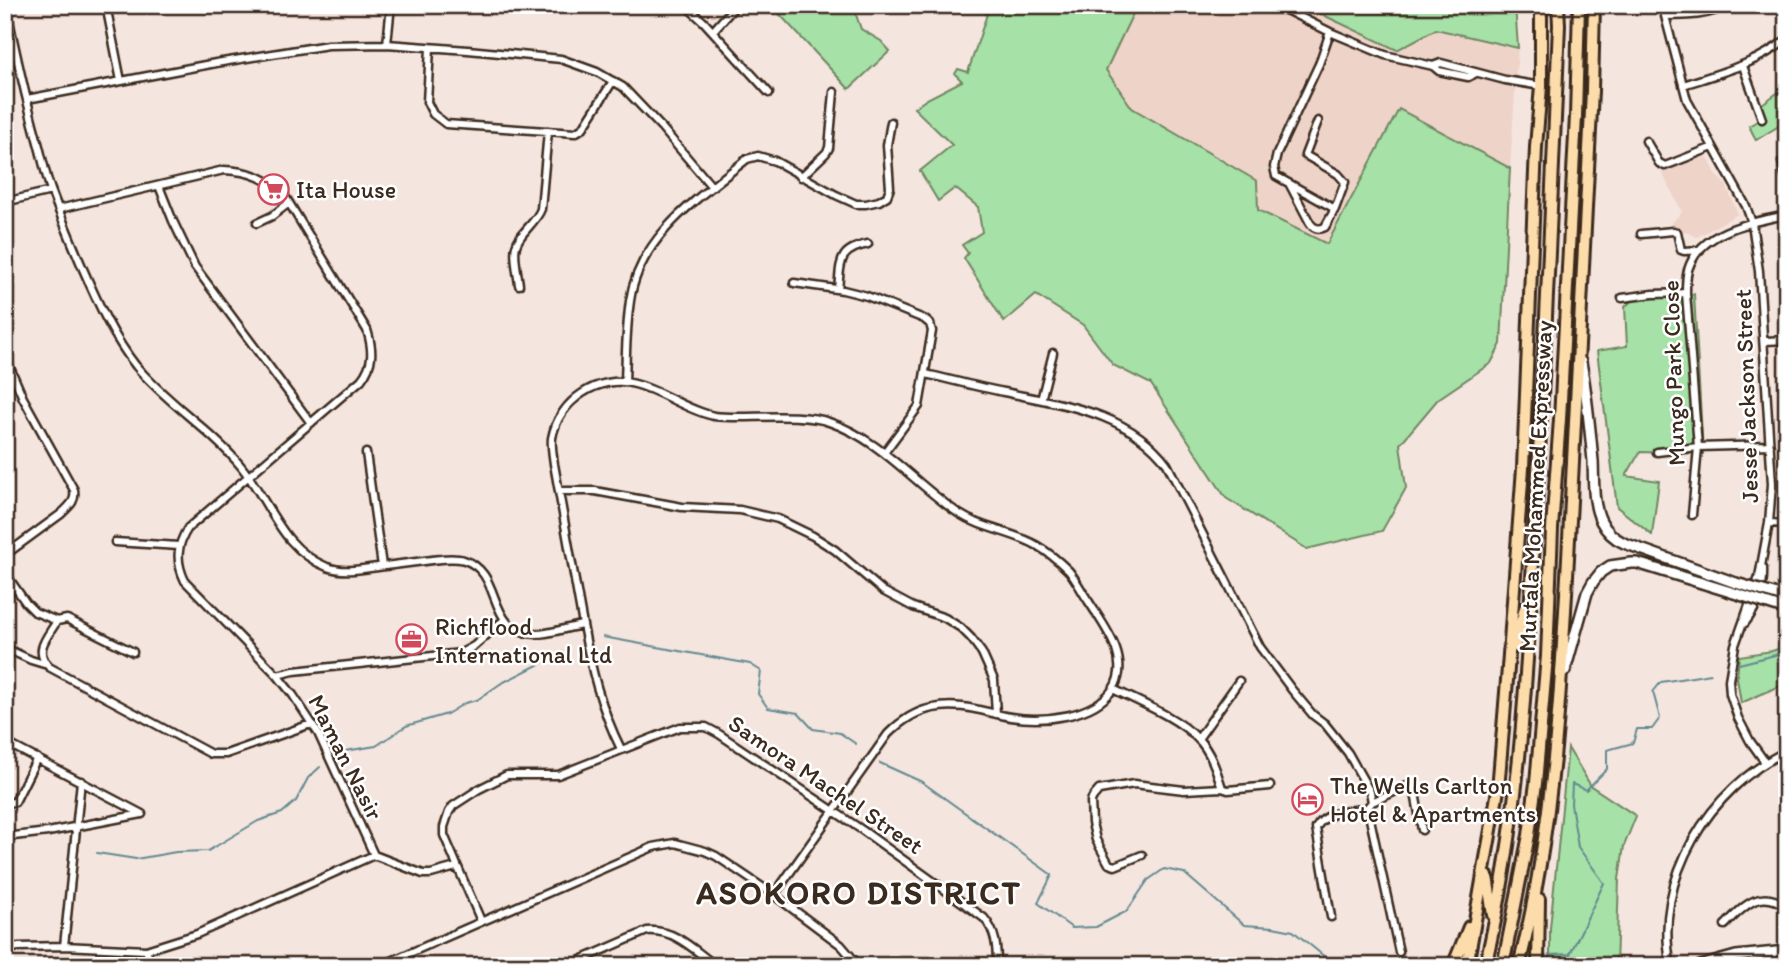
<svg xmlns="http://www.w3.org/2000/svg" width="1792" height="971" font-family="Itim,sans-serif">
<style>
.built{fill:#eed3c9}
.green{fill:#a6e1a7;stroke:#708662;stroke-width:2}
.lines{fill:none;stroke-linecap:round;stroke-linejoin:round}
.stream{stroke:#638a90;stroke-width:2}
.street-casing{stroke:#3b2a1e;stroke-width:11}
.secondary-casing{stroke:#3b2a1e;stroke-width:14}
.highway-casing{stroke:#3b2a1e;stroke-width:16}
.street{stroke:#fff;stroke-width:6}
.secondary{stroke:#fff;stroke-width:9}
.highway{stroke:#fddcac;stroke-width:10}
.secondary-bridge-casing{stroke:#3b2a1e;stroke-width:14;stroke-linecap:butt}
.secondary-bridge{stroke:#fff;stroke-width:9}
.labels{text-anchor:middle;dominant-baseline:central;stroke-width:5;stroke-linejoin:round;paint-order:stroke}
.poi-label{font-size:24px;fill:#3b2a1e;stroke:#fff;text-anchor:start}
.street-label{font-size:24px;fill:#3b2a1e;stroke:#fff}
.district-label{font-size:32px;font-weight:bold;letter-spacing:2px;fill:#3b2a1e;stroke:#fff}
</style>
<rect width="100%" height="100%" fill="#f5e5df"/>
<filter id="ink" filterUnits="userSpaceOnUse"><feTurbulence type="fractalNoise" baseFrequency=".0143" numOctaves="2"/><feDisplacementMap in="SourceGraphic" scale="14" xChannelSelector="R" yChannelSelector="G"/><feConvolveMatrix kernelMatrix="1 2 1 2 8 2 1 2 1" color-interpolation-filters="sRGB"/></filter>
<g filter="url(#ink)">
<path class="built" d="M1137 5H1302L1397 50 1436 29 1518 48 1510 168 1399 109 1328 244 1258 210 1256 180 1132 108 1106 70Z
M1708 157 1717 176 1726 185 1738 214 1697 237 1670 225 1682 212 1660 169Z"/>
<path class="green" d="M771 5H866L855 12 861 29 881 41 890 51 849 89Z
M971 5H1137L1106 70 1132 108 1257 181 1258 210 1327 244 1399 109 1510 168 1501 344 1491 363 1438 399 1400 444 1406 488 1382 531 1307 549 1226 498 1151 384 1113 365 1083 325 1036 295 1004 322 964 258 968 253 962 245 982 232 978 207 955 188 938 201 920 171 952 145 914 108 927 99 962 81 955 74 958 69 968 72 987 14Z
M1302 5H1515L1518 48 1436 29 1397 50Z
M1787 86V121L1756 140 1749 126 1759 120 1755 109Z
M1694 294 1703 454 1640 452 1626 476 1659 481 1652 535 1617 507 1597 351 1627 346 1625 307 1632 300Z
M1787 646V683L1741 703 1737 678 1739 656 1772 651Z
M1568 748 1591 786 1636 816 1624 846 1619 879 1616 966H1550V928Z"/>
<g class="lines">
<path class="stream" d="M603 637 750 664 761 671 758 694 768 708 798 713 813 729 840 733 856 744
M1739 664 1787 652
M339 752 376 746 406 726 447 714 465 703 477 700 500 684 563 652
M880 763 922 782 1052 875 1038 903 1072 928 1096 927 1127 911 1148 880 1164 869 1184 873 1244 925 1273 927 1293 931 1336 966
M97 853 136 859 176 852 208 851 258 821 282 813 296 801 308 778 320 767
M1549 955 1570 954 1604 883 1578 847 1571 804 1572 784 1586 790 1607 769V750L1633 743 1637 729H1652L1660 718 1653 692 1661 682 1711 674"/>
<defs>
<path id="street" d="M6 5C15 50 25 95 37 139 42 156 45 174 51 190 61 217 72 243 83 269 98 303 113 337 136 366 167 403 209 428 240 465 270 501 280 548 327 567 346 574 366 568 385 566 401 564 416 562 432 560 442 559 454 557 464 560 505 573 484 633 536 634 551 634 568 627 583 625 591 669 601 709 621 749
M106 5 121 81
M685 5 704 22 769 93
M1276 5 1330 32 1385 55 1433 66 1439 71 1468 77 1476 73
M1664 5 1665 16C1687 16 1708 16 1728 5
M1665 16 1687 100 1746 206 1752 223 1759 271 1772 484 1769 523 1759 577 1735 645 1729 680 1730 694 1738 718 1750 741 1765 762
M713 31 736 5
M1330 32 1319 64 1277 154 1274 167 1276 176 1335 209
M387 44 391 5
M430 48 427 102 433 114 446 124 575 133 583 128 613 81
M1433 66 1441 63 1505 80 1541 86
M1743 66 1762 119
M1683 85C1720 73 1757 64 1787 39
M27 99 216 63 328 45 387 44 468 50 561 59 597 72 623 87 662 128 712 187
M1646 141 1659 163 1665 166 1713 147
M1782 162 1787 183
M801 177 826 153 829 148 834 92
M1290 185 1310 223C1314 229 1319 230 1325 227L1335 209 1345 182 1338 174 1305 155 1318 121
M159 186 173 221 195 267 311 423
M5 202 51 191
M59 209 224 170C250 171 269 178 286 198L367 330C373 349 374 364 361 380L188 528C176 546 176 562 185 581L277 675 293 695 318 733 374 855 423 874H431L456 867
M257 223 272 216 289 203
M1641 234 1673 231 1677 232 1681 250 1684 251 1700 250
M794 283 843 290 867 296 924 319 930 324 932 331 919 406 884 453
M519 285C518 275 513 255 516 246 519 233 536 223 541 209L548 131
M838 289C841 263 837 250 868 244
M1622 298 1653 294 1686 293
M1765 341 1787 340
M5 356 23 398 74 490C76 502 69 506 61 514L5 555
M926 374C952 380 978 387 1004 392 1064 405 1128 412 1167 464L1260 647 1292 690 1313 715 1325 724 1348 753 1370 792 1372 802
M625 382C626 355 626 328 630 301 639 236 700 197 747 159L758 156 775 161 836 195 856 204H866L879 201 887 196 890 188 887 145 891 122
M1041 400 1053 353
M1657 452 1698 447 1770 445
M366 453 382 566
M560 491H595L682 507 740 510 778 519 813 536 835 550 883 591 913 607 945 618 961 628 971 638 982 653 994 680 996 714
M1692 515 1698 447 1686 293C1686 286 1686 277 1688 270 1700 230 1752 222 1787 215
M1769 523 1787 524
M115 542 179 546
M5 573 26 603 35 612 57 621
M1745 623C1758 606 1764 590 1763 568
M583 625 554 464C553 456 551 446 552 438 559 400 599 374 635 384 663 391 685 410 714 416 722 417 731 417 740 417 764 417 808 414 829 422 880 439 915 484 958 513 982 529 1011 531 1036 545 1048 552 1059 561 1069 571 1077 581 1082 592 1089 602 1104 626 1132 660 1113 689 1093 718 1042 722 1011 717 984 712 960 702 933 708 916 711 900 722 888 734L774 895
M5 648 31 660 44 664
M133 652 67 619 57 621C47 638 33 650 49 667L211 754H226L311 724
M277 675 294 671 461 653 474 646 504 620
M1113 689C1139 702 1179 718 1198 739 1211 752 1217 772 1222 788
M1198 739 1239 681
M5 742 142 814 48 832 5 837
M5 803 15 802 37 758
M1367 808 1370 819 1399 952
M1142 855 1115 866 1109 864 1096 840 1092 823 1091 801 1093 797 1099 790 1134 784 1184 790 1222 788 1228 790 1270 786
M1331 917 1316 828C1325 811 1350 811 1367 808L1372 802 1407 786H1410L1415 793 1422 830
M481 921 444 835V827L449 812 453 806 479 789 507 775H558L680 727H706L719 734 862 830 984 918C996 932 997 947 997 966
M1725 925C1744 906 1760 887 1787 907
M64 946 81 781
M5 949 19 947 64 946 146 950 197 934 374 855
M146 950 152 966
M380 966 653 847 675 843 705 851 716 856 774 895 841 945 859 966
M567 966 647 931C675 929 694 950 716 966
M1671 966C1652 880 1710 787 1787 751"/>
<path id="secondary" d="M1581 362C1587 395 1590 428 1593 461 1594 480 1592 503 1601 521 1606 531 1613 538 1624 543L1736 583
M1565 671 1587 593 1593 582 1601 572 1610 566 1631 563H1637L1734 593
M1700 966 1736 956 1787 951
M1745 966 1787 961"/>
<path id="highway" d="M1515 646 1525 608
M1487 876 1493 915
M1453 966 1469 927
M1467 966 1498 790 1508 668 1523 468 1536 147 1541 86V5
M1485 966C1520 821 1527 672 1535 524 1545 358 1552 191 1559 25L1558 5
M1503 966 1529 835 1536 783 1547 656 1552 529 1560 419 1576 116 1579 5
M1519 966C1556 820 1562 669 1570 520 1577 377 1585 234 1592 91L1594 5
M1538 966 1539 899"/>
</defs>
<use href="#street" class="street-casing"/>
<use href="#secondary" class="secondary-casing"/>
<use href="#highway" class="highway-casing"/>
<use href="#street" class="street"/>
<use href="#secondary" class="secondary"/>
<use href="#highway" class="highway"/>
<defs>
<path id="secondary-bridge" d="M1736 583 1787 598
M1734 593 1787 610"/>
</defs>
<use href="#secondary-bridge" class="secondary-bridge-casing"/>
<use href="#secondary-bridge" class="secondary-bridge"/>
</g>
</g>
<defs>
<symbol id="supermarket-ring" viewBox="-11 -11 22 22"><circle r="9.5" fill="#fff" stroke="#d1495b" stroke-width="1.5"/><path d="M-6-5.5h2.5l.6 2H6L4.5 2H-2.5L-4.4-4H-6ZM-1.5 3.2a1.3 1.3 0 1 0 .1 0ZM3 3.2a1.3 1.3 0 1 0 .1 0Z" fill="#d1495b"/></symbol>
<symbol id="office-ring" viewBox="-11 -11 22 22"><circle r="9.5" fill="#fff" stroke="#d1495b" stroke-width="1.5"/><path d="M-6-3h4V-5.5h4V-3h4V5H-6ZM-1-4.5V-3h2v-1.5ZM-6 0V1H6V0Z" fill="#d1495b"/></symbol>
<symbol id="hotel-ring" viewBox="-11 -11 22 22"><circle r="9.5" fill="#fff" stroke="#d1495b" stroke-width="1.5"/><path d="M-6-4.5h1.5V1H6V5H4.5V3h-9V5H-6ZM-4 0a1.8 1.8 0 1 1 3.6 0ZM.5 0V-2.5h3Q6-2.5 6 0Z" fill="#d1495b"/></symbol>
</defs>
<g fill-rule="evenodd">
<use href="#supermarket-ring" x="256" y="172" width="35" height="35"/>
<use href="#office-ring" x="394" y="622" width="35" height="35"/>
<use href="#hotel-ring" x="1290" y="782" width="35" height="35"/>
</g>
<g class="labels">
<g class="poi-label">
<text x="296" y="189">Ita House</text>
<text x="435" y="626">Richflood<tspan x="435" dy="28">International Ltd</tspan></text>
<text x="1330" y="785">The Wells Carlton<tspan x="1330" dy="28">Hotel &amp; Apartments</tspan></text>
</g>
<g class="street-label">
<text transform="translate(1673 373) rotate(-92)">Mungo Park Close</text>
<text transform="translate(1746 396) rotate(-92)">Jesse Jackson Street</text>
<text transform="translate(1535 486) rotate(-87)">Murtala Mohammed Expressway</text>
<text transform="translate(346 757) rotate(63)">Maman Nasir</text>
<text transform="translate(826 784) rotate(34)">Samora Machel Street</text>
</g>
<g class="district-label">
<text x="859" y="893">ASOKORO DISTRICT</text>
</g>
</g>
<rect width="1792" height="971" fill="none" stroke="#fff" stroke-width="28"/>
<rect x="14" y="14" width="1764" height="943" fill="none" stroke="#3b2a1e" stroke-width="2.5" filter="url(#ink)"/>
</svg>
